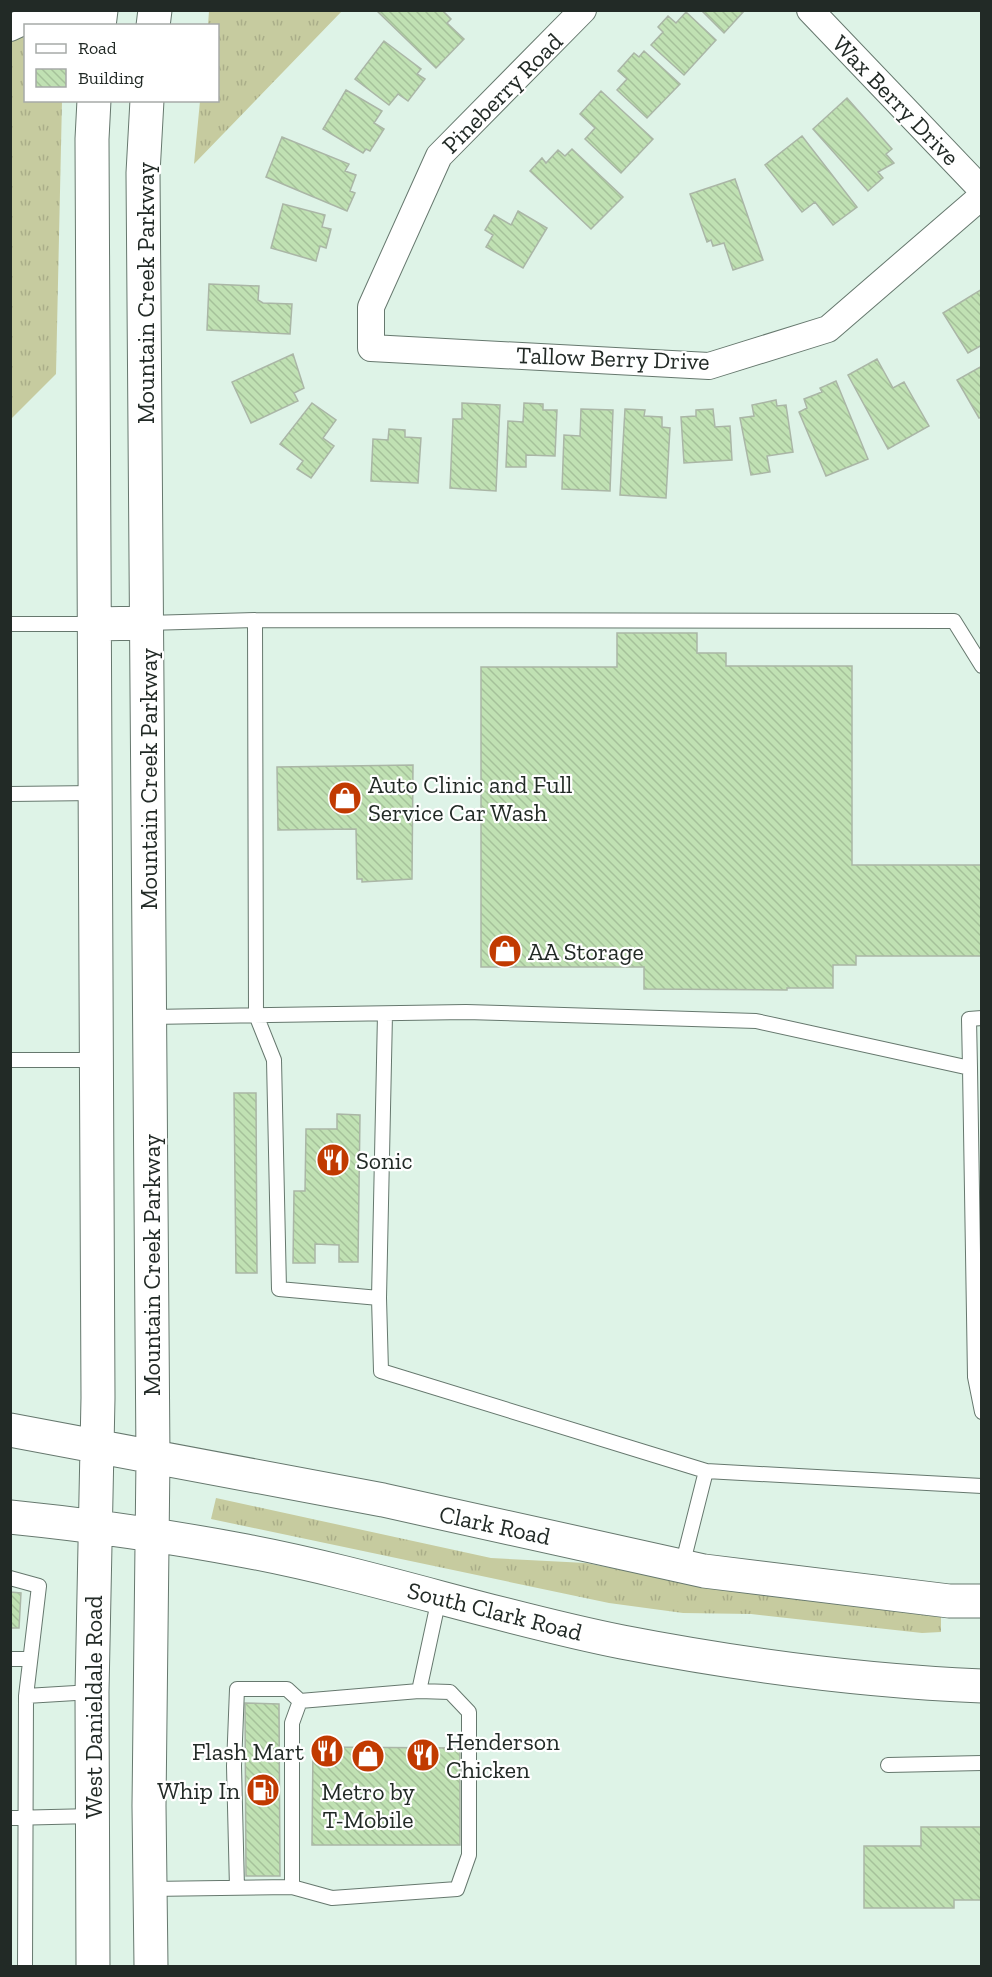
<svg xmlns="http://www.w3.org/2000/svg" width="992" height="1977" font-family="'Zilla Slab',serif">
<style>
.grass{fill:url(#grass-tufts)}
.building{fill:url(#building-back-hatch);stroke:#aab6a6;stroke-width:1.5}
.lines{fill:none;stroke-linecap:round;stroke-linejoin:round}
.lane-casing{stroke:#66786e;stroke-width:16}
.street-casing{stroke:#66786e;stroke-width:28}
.secondary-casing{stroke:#66786e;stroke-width:35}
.lane{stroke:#fff;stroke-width:14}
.street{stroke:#fff;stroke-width:26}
.secondary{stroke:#fff;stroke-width:33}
.labels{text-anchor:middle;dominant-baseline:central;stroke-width:4.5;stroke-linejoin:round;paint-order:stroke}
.street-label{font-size:24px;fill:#222a26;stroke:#fff}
.poi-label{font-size:24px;fill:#222a26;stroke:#fff;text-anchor:start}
</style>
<defs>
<pattern id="grass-tufts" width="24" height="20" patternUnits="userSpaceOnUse" patternTransform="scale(1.5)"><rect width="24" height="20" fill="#c6cb9f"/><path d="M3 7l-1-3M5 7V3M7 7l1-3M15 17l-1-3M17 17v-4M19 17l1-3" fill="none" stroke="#aaae89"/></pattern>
<pattern id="building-back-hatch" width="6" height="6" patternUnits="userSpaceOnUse" patternTransform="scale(1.5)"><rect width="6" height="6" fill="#c0e1b3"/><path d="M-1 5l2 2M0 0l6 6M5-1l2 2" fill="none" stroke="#a5c19a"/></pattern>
</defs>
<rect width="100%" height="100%" fill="#def3e7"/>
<path class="grass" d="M11 11H64V25L26 26V100L62 101 56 374 11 419Z
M209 11H342L194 164 200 101 218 100V26L208 25Z
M216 1498 491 1558 586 1563 711 1587 941 1616V1632L922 1633 751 1614 683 1613 609 1603 211 1519Z"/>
<path class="building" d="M376 10H442L451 19 447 23 464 39 436 68Z
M701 10H745L724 33Z
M686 12 716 40 684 75 651 45 663 32 658 27 668 16 676 23Z
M384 41 421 69 417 74 425 79 408 101 398 94 389 105 355 79Z
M644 51 680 84 647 118 617 90 627 79 618 71 634 53 639 57Z
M346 90 382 111 374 123 384 129 370 151 366 149 363 153 323 129Z
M601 91 653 139 621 173 585 139 595 128 580 114Z
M847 98 892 149 886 154 894 163 878 172 883 178 868 191 813 129Z
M802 136 857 207 833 225 815 202 802 212 765 165Z
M282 137 349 164 345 171 356 175 350 191 355 193 347 211 266 177Z
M572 149 623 197 591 229 530 171 542 158 546 163 558 150 565 156Z
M735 179 763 260 733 270 724 243 713 246 711 240 707 242 690 194Z
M283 204 325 215 322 227 331 229 326 248 320 246 316 261 271 248Z
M518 211 547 228 523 268 486 247 493 235 485 230 494 215 511 225Z
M209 284 259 286 258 300 263 303 292 304 290 334 207 330Z
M982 289V345L968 353 943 313Z
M293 354 304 388 294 393 298 401 251 423 232 382Z
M877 359 893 388 904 382 929 426 888 449 848 375Z
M982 366V417L979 418 957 380Z
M836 381 868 459 826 476 799 412 807 408 804 399 822 392 820 388Z
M776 400 777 406 786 405 793 452 767 456 770 472 751 475 740 418 754 416 752 405Z
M312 403 336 420 323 438 334 446 311 478 297 469 303 461 280 444Z
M462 403 500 405 496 491 450 488 453 419H462Z
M524 403 543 404V410H557L555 456 526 455V467H506L508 421 523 422Z
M581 409 613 410 610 491 562 489 564 435 580 436Z
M625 409 645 410 644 416 662 417V427L670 428 666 498 620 495Z
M713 409 715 427 730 426 732 460 684 463 681 417 696 416V410Z
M389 429 405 430V437L421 438 418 483 371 481 373 439 388 440Z
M617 633H697V653H726V666H852V865H982V956H856V965H833V988H787V990L644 989V967H481V667H617Z
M413 765 412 879 362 882V879H357L356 829 278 830 277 767Z
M234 1093H256L257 1273H236Z
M337 1114 360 1115 358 1262H339V1245L315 1244V1263H293L294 1191H305L306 1129H337Z
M10 1592 21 1593 19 1628H10Z
M245 1703 279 1704 280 1876H246Z
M313 1747 460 1748V1845H312Z
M921 1827H982V1900H954V1908H864V1846H921Z"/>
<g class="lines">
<defs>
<path id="lane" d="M147 623 255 620
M10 624H93
M10 794 95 793
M385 1014 379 1298 279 1289 274 1060 256 1015 255 620 954 621 982 666
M150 1017 466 1012 756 1021 970 1068 975 1377 982 1412
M10 1060H97
M970 1068 969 1019 982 1018
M379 1298 381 1371 706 1471 682 1566
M706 1471 982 1486
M10 1578 39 1586 26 1696
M10 1659H30
M419 1691 450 1692 469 1712V1855L457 1889 332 1898 292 1887V1723L300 1701 419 1691 439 1598
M888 1765 982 1763
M10 1818 93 1816
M237 1888 234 1766 237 1689H287L300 1701
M150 1889 292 1887
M25 1966 26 1696 92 1692"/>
<path id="street" d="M583 10 439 156 371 307V348L709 366 828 329 982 196
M810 10 982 190
M10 28 25 21 99 26"/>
<path id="secondary" d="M99 26 101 10
M153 26 155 10
M147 100 143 173 153 1458 149 1806 151 1966
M93 624 147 623
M10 1430 383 1500 704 1571 949 1601H982
M10 1517C89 1525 168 1536 246 1551 373 1575 496 1617 622 1642 741 1665 861 1681 982 1686
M93 1966 92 1692 98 1398 92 139 94 100"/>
</defs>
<use href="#lane" class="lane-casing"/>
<use href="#street" class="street-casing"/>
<use href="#secondary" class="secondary-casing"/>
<use href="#lane" class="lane"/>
<use href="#street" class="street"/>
<use href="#secondary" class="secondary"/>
</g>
<defs>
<symbol id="shop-disc" viewBox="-11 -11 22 22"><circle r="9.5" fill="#c13a01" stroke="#fff"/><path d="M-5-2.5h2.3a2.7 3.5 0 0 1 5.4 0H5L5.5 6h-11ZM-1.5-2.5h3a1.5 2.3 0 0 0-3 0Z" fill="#fff"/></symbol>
<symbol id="restaurant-disc" viewBox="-11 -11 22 22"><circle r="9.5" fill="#c13a01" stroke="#fff"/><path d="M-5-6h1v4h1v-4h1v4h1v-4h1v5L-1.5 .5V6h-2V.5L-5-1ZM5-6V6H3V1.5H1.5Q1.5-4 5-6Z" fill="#fff"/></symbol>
<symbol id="fuel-disc" viewBox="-11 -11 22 22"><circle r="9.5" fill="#c13a01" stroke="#fff"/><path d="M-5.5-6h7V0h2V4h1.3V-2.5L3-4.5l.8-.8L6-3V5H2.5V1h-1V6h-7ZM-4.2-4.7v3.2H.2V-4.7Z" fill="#fff"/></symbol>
</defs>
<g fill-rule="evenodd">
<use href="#shop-disc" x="326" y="779" width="38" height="38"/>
<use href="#shop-disc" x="486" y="932" width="38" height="38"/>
<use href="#restaurant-disc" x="314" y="1141" width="38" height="38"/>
<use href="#restaurant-disc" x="308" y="1732" width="38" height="38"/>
<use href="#restaurant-disc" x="404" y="1736" width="38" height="38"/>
<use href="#shop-disc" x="349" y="1737" width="38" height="38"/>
<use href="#fuel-disc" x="244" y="1771" width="38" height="38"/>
</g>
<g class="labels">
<g class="street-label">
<text transform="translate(502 93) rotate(-45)">Pineberry Road</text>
<text transform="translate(896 100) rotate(46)">Wax Berry Drive</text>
<text transform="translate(145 293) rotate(-90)">Mountain Creek Parkway</text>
<text transform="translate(613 358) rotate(2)">Tallow Berry Drive</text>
<text transform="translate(148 779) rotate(-90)">Mountain Creek Parkway</text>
<text transform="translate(151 1265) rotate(-90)">Mountain Creek Parkway</text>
<text transform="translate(495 1525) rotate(12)">Clark Road</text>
<text transform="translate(495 1611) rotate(14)">South Clark Road</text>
<text transform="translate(93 1707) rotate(-90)">West Danieldale Road</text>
</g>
<g class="poi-label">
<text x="368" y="784">Auto Clinic and Full<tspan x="368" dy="28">Service Car Wash</tspan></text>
<text x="528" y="951">AA Storage</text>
<text x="356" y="1160">Sonic</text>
<text x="446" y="1741">Henderson<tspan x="446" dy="28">Chicken</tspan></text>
<text x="304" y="1751" text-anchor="end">Flash Mart</text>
<text x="240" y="1790" text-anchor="end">Whip In</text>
<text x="368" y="1791" text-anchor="middle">Metro by<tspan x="368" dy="28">T-Mobile</tspan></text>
</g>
</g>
<rect width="992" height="1977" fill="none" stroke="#222a26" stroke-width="24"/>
<rect x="24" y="24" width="195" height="78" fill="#ffffff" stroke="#a7aaa8" stroke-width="1.5"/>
<rect x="36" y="44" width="30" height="9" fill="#ffffff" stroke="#a7aaa8" stroke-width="1.5"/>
<text x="78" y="54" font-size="18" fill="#222a26">Road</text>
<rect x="36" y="69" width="30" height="18" fill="url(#building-back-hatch)" stroke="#a7aaa8" stroke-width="1.5"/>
<text x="78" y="84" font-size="18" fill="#222a26">Building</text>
</svg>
